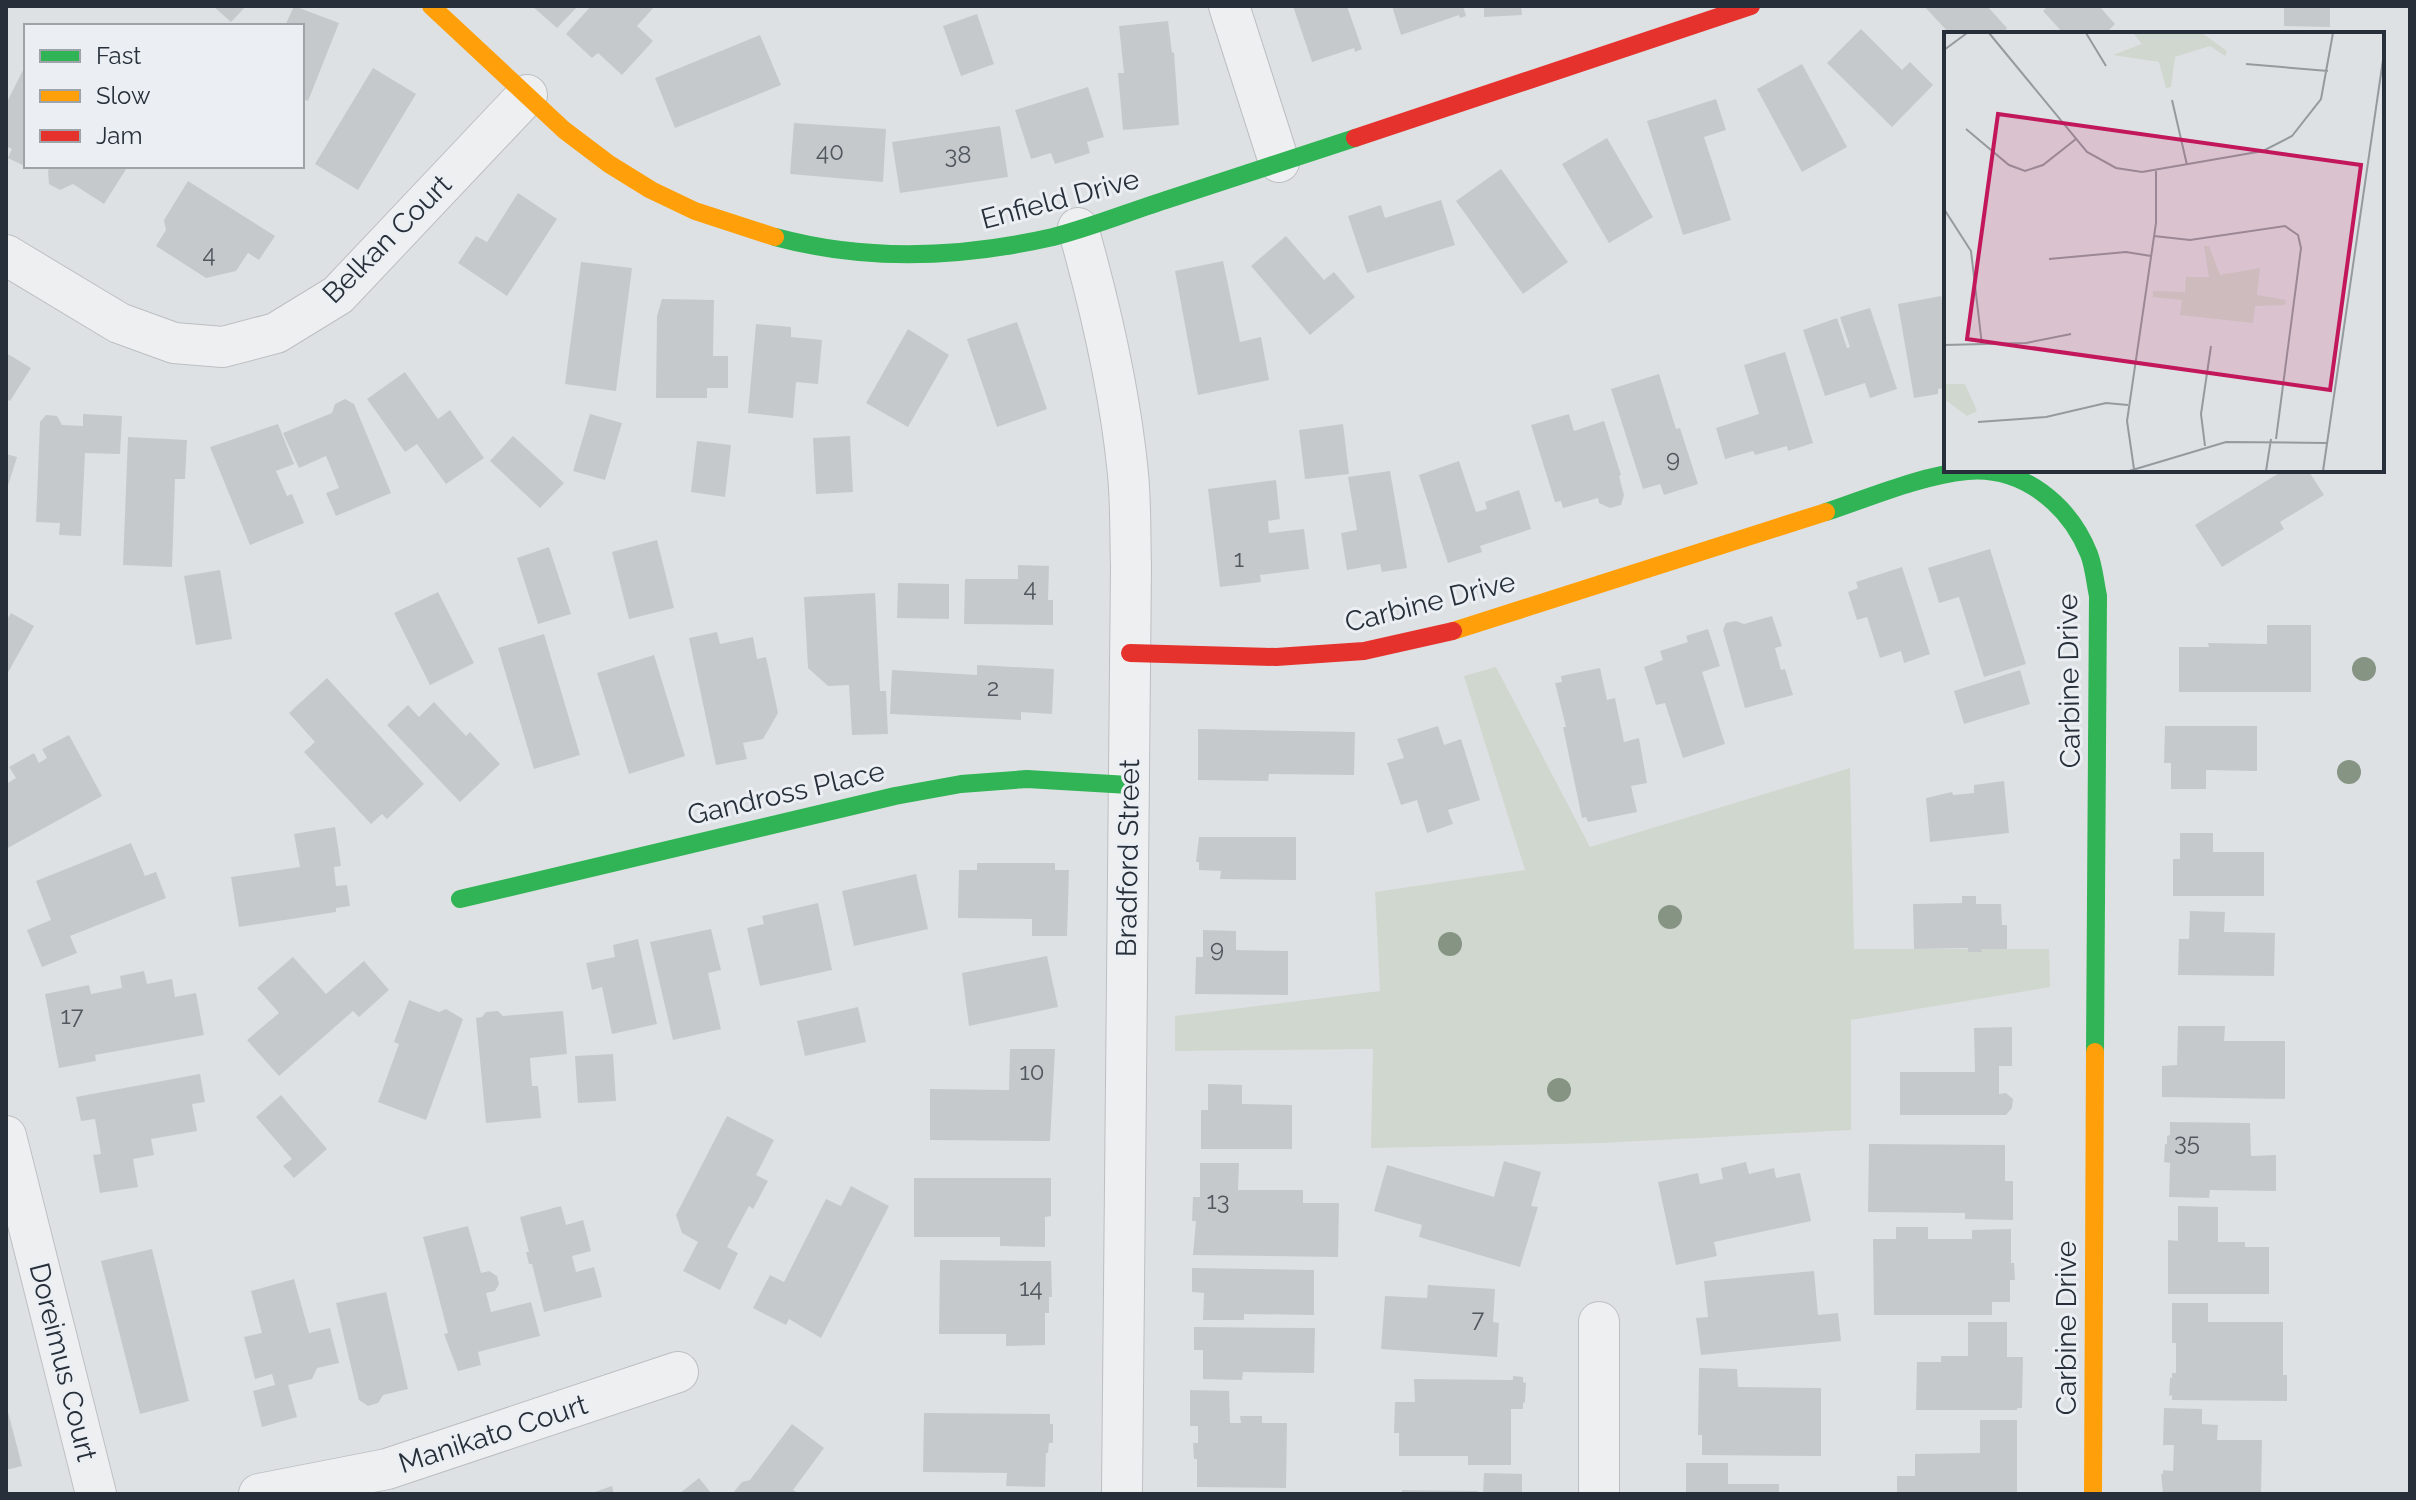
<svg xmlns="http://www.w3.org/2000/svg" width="2416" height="1500" font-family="Raleway,sans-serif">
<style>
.green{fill:#d0d7cf}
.building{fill:#c6c9cb}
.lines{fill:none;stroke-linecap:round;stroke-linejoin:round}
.street-casing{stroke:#bcbfc1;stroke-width:42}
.street{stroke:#eeeff0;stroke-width:40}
.fast{stroke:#30b455;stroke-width:18}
.slow{stroke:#ff9f0a;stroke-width:18}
.jam{stroke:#e5322d;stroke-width:18}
.tree{fill:#869484}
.labels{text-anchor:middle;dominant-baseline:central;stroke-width:6;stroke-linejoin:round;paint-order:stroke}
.number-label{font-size:24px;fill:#50575f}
.street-label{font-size:28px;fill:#27303a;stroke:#ebeff3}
.inset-road{fill:none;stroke:#959a9f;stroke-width:2}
.view{fill:#c2185b;fill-opacity:0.15;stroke:#c2185b;stroke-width:4}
.inset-edge{fill:none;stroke:#27303a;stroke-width:4}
</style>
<rect width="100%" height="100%" fill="#dee1e3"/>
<path class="green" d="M1496 667 1590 847 1850 768 1854 949H2049L2050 987 1851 1020V1130L1601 1143 1371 1148 1373 1049 1175 1051V1016L1380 991 1375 892 1525 870 1464 676Z"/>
<path class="building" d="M213 6H246L231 22Z
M294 6 339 23 308 101 302 99V26H285Z
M532 6H578L557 28Z
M591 6H655L637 26 653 41 622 75 598 53 592 58 566 34Z
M1293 6H1347L1362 49 1355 52 1354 48 1312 62Z
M1392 6H1463L1466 16 1460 18 1459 15 1401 35Z
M1484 6H1521L1522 15 1484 17Z
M1924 6H1987L2007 28 2001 34H1950Z
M2048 6H2099L2115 24 2105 34H2064L2043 11Z
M2284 6H2330V27L2284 26Z
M977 14 994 64 961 76 943 26Z
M1168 21 1172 53 1174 52 1179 125 1123 130 1118 73H1124L1119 26Z
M1861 29 1902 70 1910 62 1933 85 1892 127 1827 63Z
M760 35 781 85 675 128 655 78Z
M26 64V166H32L31 169 8 158 12 149 6 146V104Z
M1802 64 1847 147 1802 172 1757 89Z
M373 68 416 94 358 190 315 164Z
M1088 87 1104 137 1087 142 1090 153 1055 164 1051 153 1031 159 1015 110Z
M1716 99 1726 130 1704 137 1731 220 1683 235 1647 121Z
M794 123 886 129 883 182 790 174Z
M1000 126 1008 177 900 193 892 142Z
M1607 138 1653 217 1609 243 1562 164Z
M51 166H128L104 204 73 184 60 190 49 184 48 171Z
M1501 169 1568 262 1523 294 1456 201Z
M188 181 275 236 259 260 248 253 236 271 206 278 156 246 166 230 164 220Z
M518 193 557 219 507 296 458 263 476 236 487 242Z
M1441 200 1455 245 1367 273 1348 216 1381 205 1385 218Z
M1286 236 1324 280 1334 272 1355 297 1310 335 1251 266Z
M1223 261 1240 342 1261 337 1269 380 1198 395 1175 271Z
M581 262 632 268 616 391 565 384Z
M1941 296 1946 326V388L1938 389V394L1914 398 1898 304Z
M662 299 714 300 713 356H728V388H707V398H656L657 316Z
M1870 308 1897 389 1870 398 1865 383 1825 396 1803 330 1837 318 1847 348 1850 347 1840 317Z
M1017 322 1047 409 997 427 967 339Z
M756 324 791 327V337L822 340 818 384 796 382 793 418 748 413Z
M908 329 949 355 908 427 866 403Z
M1785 352 1813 443 1788 451 1787 446 1755 455 1753 451 1725 459 1716 428 1759 414 1744 365Z
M6 353 31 368 10 401 6 399Z
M405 372 438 419 450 410 484 458 446 484 417 444 405 452 367 399Z
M1659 374 1676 429 1680 428 1698 484 1664 495 1660 484 1643 489 1611 389Z
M345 399 354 404 391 493 336 516 326 493 339 488 326 456 299 468 283 433 332 413 335 404Z
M83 414 122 416 120 454 85 453 81 536 59 535 60 523 36 522 40 422 46 415 57 416 62 425 83 426Z
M590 414 622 423 605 480 573 471Z
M1569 414 1574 431 1604 421 1621 475 1619 476 1624 495 1621 505 1610 508 1599 503 1598 498 1563 508 1561 501 1555 502 1531 425Z
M278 424 294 464 276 471 287 496 292 494 304 523 250 545 210 447Z
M1343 424 1349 474 1305 479 1299 430Z
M513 436 564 483 540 508 490 461Z
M850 436 853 492 816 494 813 438Z
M128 437 187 440 185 479H175L172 567 123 565Z
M697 441 731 445 725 497 691 492Z
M6 454 17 457 7 489H6Z
M1459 461 1476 512 1487 509 1485 502 1519 490 1531 529 1480 546 1482 552 1448 563 1419 475Z
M2284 470H2308L2324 495 2280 522 2284 529 2222 567 2195 525Z
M1390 471 1407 568 1382 572 1380 564 1347 570 1341 533 1357 530 1348 477Z
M1276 480 1280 519 1268 521 1269 533 1304 529 1309 569 1260 575 1261 582 1220 587 1208 489Z
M657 540 674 608 629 619 612 552Z
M549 547 571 614 538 624 517 558Z
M1990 549 2026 664 1984 677 1959 597 1939 603 1928 568Z
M1018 565 1049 566 1048 600H1053V625L964 624 965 579H1018Z
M1902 567 1930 654 1904 663 1901 651 1880 658 1867 617 1857 620 1848 592 1858 588 1856 582Z
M220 570 232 639 196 645 184 576Z
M898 583 949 584V619L897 618Z
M438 592 474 663 430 685 394 613Z
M875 593 880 691H886L888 734 852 735 849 685 828 686 808 668 804 597Z
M11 613 34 626 6 676V621Z
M1772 616 1782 646 1775 648 1781 670 1785 669 1793 695 1745 708 1723 630 1726 623 1736 621 1744 624Z
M2267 625H2311V692H2179V647H2209L2208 643 2267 644Z
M1708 629 1720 666 1702 672 1725 744 1683 758 1665 703 1656 705 1644 667 1663 660 1660 651 1688 642 1686 636Z
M717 632 720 644 753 637 757 659 766 657 778 713 763 739 743 743 747 759 716 765 689 638Z
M544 634 580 755 534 769 498 648Z
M654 655 685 756 629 774 597 673Z
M977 665 1054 669 1052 714 1021 712V720L890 714 892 670 977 675Z
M1600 668 1607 700 1615 698 1624 742 1639 738 1647 783 1631 786 1637 812 1588 822 1586 817 1582 818 1563 727H1566L1555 683 1562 682 1561 676Z
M2020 670 2030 704 1964 724 1954 691Z
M327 678 424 784 387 819 382 814 371 824 304 752 315 742 289 713Z
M434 702 466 736 470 732 500 764 460 802 387 725 408 705 419 717Z
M1438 726 1444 745 1461 739 1480 800 1448 810 1453 824 1427 833 1417 800 1401 805 1387 763 1404 758 1397 739Z
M2165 726H2257V771L2206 770V789H2171V763H2164Z
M1198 729 1355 732 1354 775 1269 774 1268 781 1198 780Z
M69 735 102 796 6 849V784L16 778 9 767 34 753 39 763 47 758 42 749Z
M2004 781 2009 833 1930 842 1926 798 1952 792 1953 795 1974 793V785Z
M335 827 341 866 334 867 336 886 347 885 350 906 336 908V912L239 927 231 877 300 867 294 834Z
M2180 833H2213V852H2264V896H2173V859H2180Z
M1199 837H1296V880L1220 879 1221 871 1199 870V862H1196Z
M131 843 145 876 156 872 166 898 70 936 77 953 42 967 27 930 51 920 36 881Z
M977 863H1055V870H1069L1067 936H1032V919L958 918 959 870H977Z
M916 874 928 929 854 946 842 891Z
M1962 896H1976V904H2001L2002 925H2007V949H1981L1982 952H1968V948L1914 949 1913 904 1962 903Z
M818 903 832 970 760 986 747 928 764 924 762 916Z
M2190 911 2225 912 2224 932 2275 933 2274 976 2178 975 2179 939H2189Z
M711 929 721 970 708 973 721 1029 673 1040 650 942Z
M1203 930 1236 931V950L1288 951V995L1195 994 1196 957H1203Z
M638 939 657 1024 612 1034 602 987 592 990 586 963 615 957 613 945Z
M1047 956 1058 1007 969 1026 962 973Z
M293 957 326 994 364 961 389 990 359 1017 353 1011 279 1076 247 1040 279 1013 257 988Z
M144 971 147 984 172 979 175 997 196 993 204 1035 95 1055 96 1061 59 1068 45 994 89 985 91 994 122 988 120 976Z
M409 1000 439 1012 446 1009 463 1019 426 1120 378 1102 399 1044 394 1042Z
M858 1007 866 1042 805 1056 797 1021Z
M498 1011 503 1016 563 1011 567 1054 530 1058 532 1086H538L541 1118 486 1123 476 1018 482 1017 486 1012Z
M2178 1026H2225L2224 1041H2285V1099L2162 1097V1066L2177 1065Z
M2012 1027V1066H1999V1094L2006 1093 2013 1099 2012 1108 2006 1115H1900V1072H1975L1974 1028Z
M1010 1049H1055L1050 1141 930 1140V1089L1009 1090Z
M613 1054 616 1101 578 1103 575 1056Z
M200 1074 205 1102 192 1104 197 1131 151 1139 154 1155 133 1159 138 1187 100 1193 93 1155 101 1154 95 1119 81 1121 76 1097Z
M1208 1084 1242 1085V1104L1292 1105V1149H1201V1110H1208Z
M281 1095 327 1149 294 1178 283 1166 292 1159 256 1117Z
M727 1116 774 1140 756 1175 768 1181 753 1209 749 1206 727 1247 738 1253 720 1290 683 1271 698 1242 682 1233 676 1215Z
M2170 1122 2250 1123 2251 1156 2276 1155V1191L2210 1190 2209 1198 2169 1197 2170 1163 2164 1162 2165 1144H2167V1136L2170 1135Z
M1869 1144 2005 1145V1181H2013V1220L1965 1219V1213L1868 1212Z
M1504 1161 1541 1172 1531 1206 1538 1207 1520 1267 1419 1237 1422 1225 1374 1211 1387 1165 1494 1197Z
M1746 1162 1749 1174 1774 1168 1776 1178 1800 1173 1811 1221 1714 1242 1717 1256 1676 1265 1658 1182 1698 1173 1700 1184 1723 1179 1721 1168Z
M1200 1163H1239L1238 1190H1303V1203H1339L1338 1257 1193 1255 1196 1221H1192L1193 1197H1200Z
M914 1178H1051V1216L1045 1217V1247L1000 1246V1237H914Z
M851 1186 889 1206 821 1338 789 1319 786 1325 753 1308 770 1275 784 1282 826 1199 841 1206Z
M561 1206 566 1225 583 1220 591 1251 572 1256 576 1272 594 1267 602 1297 544 1312 532 1264H529L526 1252H529L520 1217Z
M2178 1206 2218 1207V1242H2245V1247H2269V1294H2168V1240L2178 1241Z
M468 1226 481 1273 489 1271 497 1276 499 1284 495 1291 486 1293 491 1312 531 1302 540 1336 478 1352 481 1365 458 1371 444 1334 448 1333 423 1237Z
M1896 1227H1928V1239H1972V1230L2011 1229V1263H2014L2015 1280H2010V1302H1992V1315H1874L1873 1239H1896Z
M152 1249 189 1401 140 1414 101 1261Z
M940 1260 1051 1261 1052 1297H1049V1313H1045V1345L1006 1346V1334H939Z
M1192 1268 1314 1270V1315L1244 1314V1320H1203L1204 1293 1192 1292Z
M1814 1271 1818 1315 1838 1313 1841 1341 1701 1355 1696 1318 1708 1317 1704 1281Z
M294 1279 309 1333 330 1328 339 1363 317 1368 312 1379 288 1385 297 1417 262 1427 253 1391 275 1385 272 1374 255 1379 244 1337 262 1333 251 1291Z
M1428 1285 1495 1289 1493 1322 1499 1323 1497 1357 1381 1349 1385 1296 1427 1298Z
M386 1292 408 1389 383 1395 378 1403 368 1406 359 1400 336 1303Z
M2172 1303H2208V1322H2283V1375H2287V1401L2172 1400V1395L2169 1396 2170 1378H2172V1373H2176V1343H2172Z
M1968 1322H2007V1357H2023L2022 1408H2017V1410H1916L1917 1362H1941V1356H1968Z
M1194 1327 1315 1328 1314 1373 1243 1372 1242 1380 1203 1379V1350H1194Z
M1699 1368 1737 1369 1738 1387 1821 1388V1456L1702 1455V1435H1698Z
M1513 1376 1523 1377V1382L1526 1383 1525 1402 1523 1403V1409H1511V1465H1468V1456H1399V1433H1394L1395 1402H1415L1414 1379 1513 1380Z
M1190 1390 1229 1391 1230 1423H1241L1240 1416H1262V1423H1287L1286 1488 1197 1487V1459H1194L1193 1443H1198V1426H1190Z
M6 1404 22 1466 6 1470Z
M2164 1408 2202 1409V1424L2218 1425 2217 1440H2262L2261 1494H2163L2161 1474H2163V1470L2173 1471 2174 1445H2163Z
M924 1413 1050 1414V1424H1053V1443H1049L1048 1453H1046L1045 1487 1006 1486 1007 1473 923 1472Z
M1980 1420H2017V1494H1897V1476H1915V1454L1980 1453Z
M792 1424 824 1448 793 1490 799 1494H732L742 1482 750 1480Z
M1686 1463H1728V1484H1779V1494H1686Z
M1484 1473 1522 1474V1494H1483Z
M699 1478 712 1494H679Z
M612 1486 614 1494H589Z
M1402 1490 1478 1491V1494H1402Z"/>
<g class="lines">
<defs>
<path id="street" d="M1229 6 1279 162
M1078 228C1101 309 1120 391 1128 474 1131 505 1130 536 1131 566L1122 1494
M6 255 119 323 174 343 223 347 276 333 338 295 527 95
M6 1136 96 1494
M259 1494 387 1469 678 1372
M1599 1494V1322"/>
</defs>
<use href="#street" class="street-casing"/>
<use href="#street" class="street"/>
<path class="fast" d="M775 237C867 262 961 258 1053 237 1092 227 1131 211 1169 199 1231 179 1293 158 1355 138
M1826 512C1871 497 1919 476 1967 471 2022 466 2069 504 2089 554 2094 567 2095 582 2098 596L2095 1052
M460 899 895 796 961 784 1027 779 1129 785"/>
<path class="slow" d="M431 6 564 130 609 164 651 190 695 211 775 237
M1453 631 1826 512
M2093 1494 2095 1052"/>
<path class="jam" d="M1355 138 1751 6
M1130 653 1276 657 1364 651 1453 631"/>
</g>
<g class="tree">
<circle cx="2364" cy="669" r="12"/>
<circle cx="2349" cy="772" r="12"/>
<circle cx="1670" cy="917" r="12"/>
<circle cx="1450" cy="944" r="12"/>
<circle cx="1559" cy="1090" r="12"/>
</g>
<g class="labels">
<g class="number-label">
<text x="830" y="151">40</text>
<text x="958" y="154">38</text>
<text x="209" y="253">4</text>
<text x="1673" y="458">9</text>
<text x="1239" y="558">1</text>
<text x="1030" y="587">4</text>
<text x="993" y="687">2</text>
<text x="1217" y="948">9</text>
<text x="72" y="1015">17</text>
<text x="1032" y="1071">10</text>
<text x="2187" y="1141">35</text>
<text x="1218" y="1200">13</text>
<text x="1031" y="1287">14</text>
<text x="1478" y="1318">7</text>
</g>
<g class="street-label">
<text transform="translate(1060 199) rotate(-15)">Enfield Drive</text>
<text transform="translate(387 239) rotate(-45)">Belkan Court</text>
<text transform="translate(1430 602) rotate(-14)">Carbine Drive</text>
<text transform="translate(2069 681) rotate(-91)">Carbine Drive</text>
<text transform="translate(786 793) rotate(-13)">Gandross Place</text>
<text transform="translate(1128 858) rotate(-89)">Bradford Street</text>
<text transform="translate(2066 1328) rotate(-90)">Carbine Drive</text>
<text transform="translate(63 1362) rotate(76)">Doreimus Court</text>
<text transform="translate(493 1434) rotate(-18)">Manikato Court</text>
</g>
</g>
<g transform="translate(1944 32)">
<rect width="440" height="440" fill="#dee1e3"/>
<path d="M189 1H258L283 19 281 24 266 14 231 25 227 55 222 56 215 30 169 23 198 12ZM260 214H265L276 243 316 236 313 263 342 268 341 273 311 274 309 291 236 283 238 268 209 265V259L241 260 242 245H265ZM0 352H21L33 379 23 384 0 367Z" fill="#d0d7cf"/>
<path class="inset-road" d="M45 1 143 120 172 136 198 140 319 119 348 104 377 67 389 1M142 1 162 34M0 18 23 1M302 32 384 39M228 68 243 133M22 97 65 133 81 139 99 133 132 107M0 177 27 219 38 313M210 204 246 208 341 194 354 203 357 216 332 407M105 227 182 220 207 224M0 313 82 311 127 302M34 390 102 385 162 371 184 373M261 414 257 382 267 314M190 437 183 389 212 191V139M185 439 282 410 383 411M322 439 327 407M379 439 440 21"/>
<path class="view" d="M54 82 417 133 386 358 23 307Z"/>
<rect width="440" height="440" class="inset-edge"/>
</g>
<rect width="2416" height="1500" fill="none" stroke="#27303a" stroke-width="16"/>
<rect x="24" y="24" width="280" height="144" fill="#ebeff3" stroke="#9da3a9" stroke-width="2"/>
<rect x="40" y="50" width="40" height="12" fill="#30b455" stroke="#9da3a9" stroke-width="2"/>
<text x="96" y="64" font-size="24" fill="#27303a">Fast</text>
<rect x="40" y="90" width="40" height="12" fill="#ff9f0a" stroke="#9da3a9" stroke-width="2"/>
<text x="96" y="104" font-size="24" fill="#27303a">Slow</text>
<rect x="40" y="130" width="40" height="12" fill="#e5322d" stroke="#9da3a9" stroke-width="2"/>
<text x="96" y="144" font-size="24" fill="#27303a">Jam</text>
</svg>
